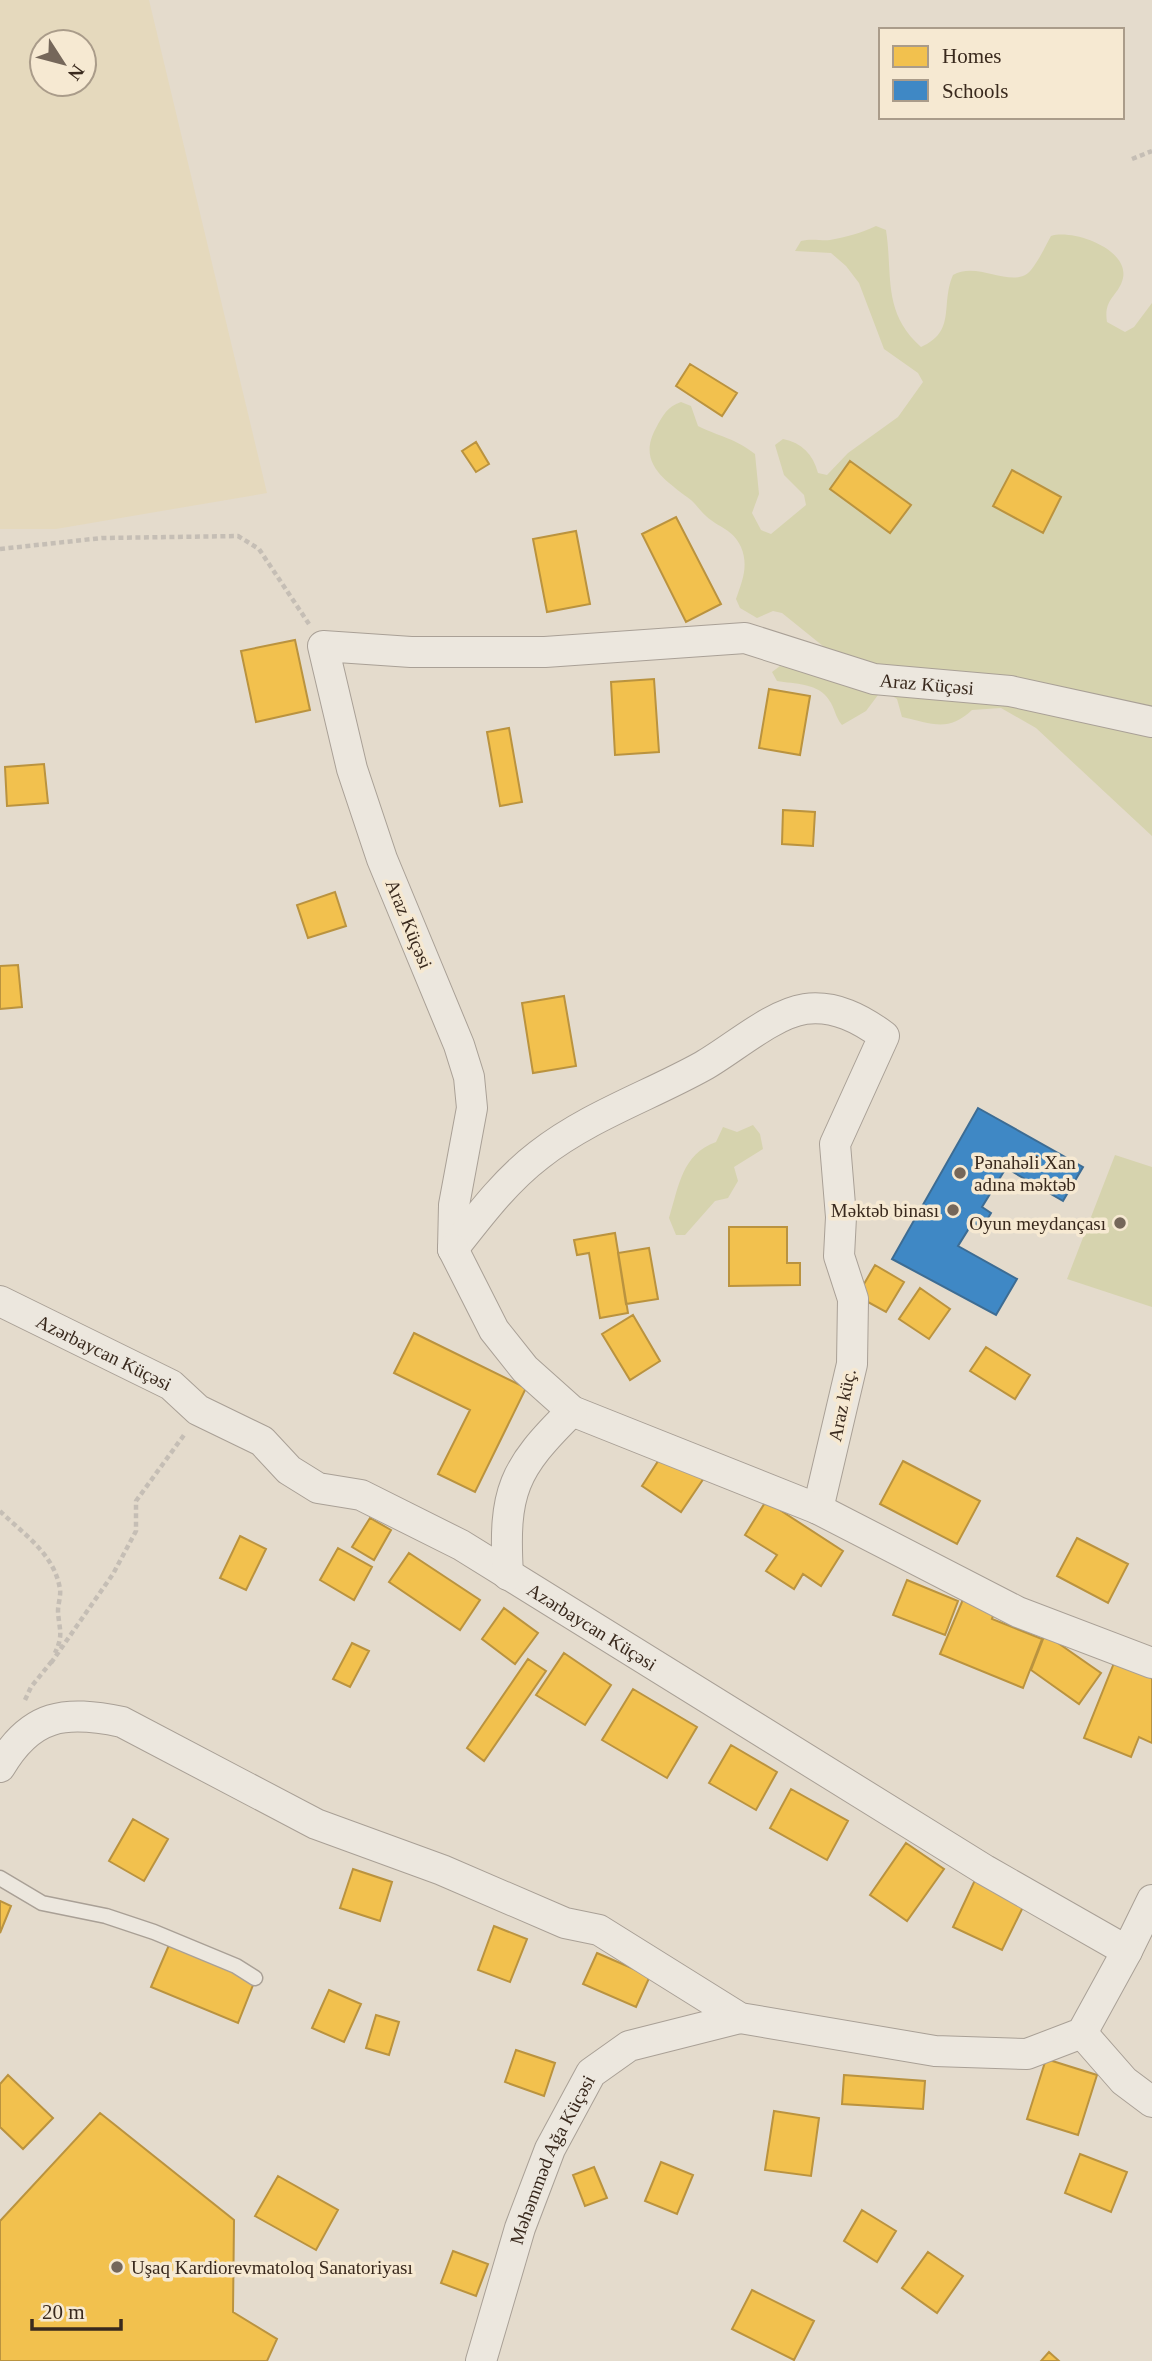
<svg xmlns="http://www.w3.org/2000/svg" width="1152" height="2361" font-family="'Times New Roman',serif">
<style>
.farmland{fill:#e5d9bd;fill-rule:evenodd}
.green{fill:#d6d3ae}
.homes{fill:#f2c14e;stroke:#ba933f;stroke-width:2}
.schools{fill:#3f88c5;stroke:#3d6c93;stroke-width:2}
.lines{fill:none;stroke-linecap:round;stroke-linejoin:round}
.lane-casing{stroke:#a9a096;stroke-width:17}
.street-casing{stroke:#a9a096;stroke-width:32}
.path{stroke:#c5beb5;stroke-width:4.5;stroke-dasharray:5 3.5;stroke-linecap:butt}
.lane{stroke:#ece7de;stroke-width:14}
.street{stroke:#ece7de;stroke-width:30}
.poi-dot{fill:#75675a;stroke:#f6e9d2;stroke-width:2.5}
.labels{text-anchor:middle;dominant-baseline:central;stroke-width:7;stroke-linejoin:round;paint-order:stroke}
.street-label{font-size:19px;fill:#39291d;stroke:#f6e9d2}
.poi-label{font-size:19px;fill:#39291d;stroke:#f6e9d2;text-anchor:start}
</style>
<rect width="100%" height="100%" fill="#e4dbcc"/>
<path class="farmland" d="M0 0H149L267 493 56 529H0ZM42 42H84V84H42Z"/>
<path class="green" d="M876 226 886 230C893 276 882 312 921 347 957 331 940 305 953 275 978 260 1014 291 1031 270 1039 260 1045 247 1051 236 1073 229 1129 249 1123 278 1119 296 1103 298 1107 322L1125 332 1134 327 1152 303V836L1036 728 1001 708 972 710C948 733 931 723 902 717L897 699 889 694 878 695 866 711 842 725C835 717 835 708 829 700 819 683 794 684 777 681L772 672 780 666 831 676 844 663 782 613 773 611 757 618 740 608 736 599C742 582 749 566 741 547 733 529 719 528 706 516 700 511 697 505 691 500 667 481 636 464 656 428 663 415 667 407 681 402L691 406 698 426C720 437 735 438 755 454L759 494 752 513 761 530 771 534 806 505 804 495 784 475 775 445 783 439C802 443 813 454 818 473L827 475 848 453 898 417 923 382 918 373 884 349 859 283 846 266 831 253 795 251 801 241C812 238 820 241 830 240 847 237 861 233 876 226Z
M753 1125 760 1134 763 1149 734 1167 738 1181 728 1198 715 1201 685 1235H676L669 1218C679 1186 682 1154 716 1142L723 1127 737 1132Z
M1115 1155 1152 1167V1307L1067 1279Z"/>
<path class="homes" d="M690 364 737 393 722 416 676 386Z
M476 442 489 464 476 472 462 451Z
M850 461 911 505 890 533 830 489Z
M1012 470 1061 497 1043 533 993 506Z
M676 517 721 604 686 622 642 534Z
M576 531 590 604 547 612 533 539Z
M295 640 310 710 256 722 241 651Z
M654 679 659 752 615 755 611 682Z
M769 689 810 696 800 755 759 748Z
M509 728 522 802 500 806 487 732Z
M44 764 48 803 7 806 5 767Z
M783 810 815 812 813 846 782 844Z
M335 892 346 926 308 938 297 905Z
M18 965 22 1007 0 1009V966Z
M564 996 576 1066 533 1073 522 1003Z
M729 1227H787V1263H800V1285L729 1286Z
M615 1233 628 1313 600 1318 589 1253 577 1255 574 1240Z
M649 1248 658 1299 626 1304 618 1253Z
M875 1265 904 1282 886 1312 857 1296Z
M920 1288 950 1309 929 1339 899 1319Z
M633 1315 660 1361 630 1380 602 1334Z
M414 1333 526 1388 475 1492 438 1474 470 1410 394 1373Z
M986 1347 1030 1375 1015 1399 970 1371Z
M664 1452 704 1478 681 1512 642 1486Z
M903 1461 980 1501 957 1544 880 1504Z
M766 1501 843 1551 821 1586 803 1574 794 1589 766 1571 777 1555 745 1535Z
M370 1518 391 1530 374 1560 352 1547Z
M240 1536 266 1549 246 1590 220 1578Z
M1077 1538 1128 1564 1108 1603 1057 1576Z
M338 1548 372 1567 354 1600 320 1580Z
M409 1553 480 1600 460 1630 389 1582Z
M907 1580 958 1601 945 1635 893 1615Z
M964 1597 995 1609 992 1619 1042 1639 1023 1688 940 1654Z
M504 1608 538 1633 515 1664 482 1639Z
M1045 1634 1101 1673 1079 1704 1031 1670Z
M352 1643 369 1651 350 1687 333 1679Z
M564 1653 611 1685 585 1725 536 1695Z
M528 1659 546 1671 484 1761 467 1748Z
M1114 1663 1152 1678V1743L1139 1737 1131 1757 1084 1738Z
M633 1689 697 1727 667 1778 602 1740Z
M731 1745 777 1772 756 1810 709 1783Z
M791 1789 848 1821 827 1860 770 1828Z
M133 1819 168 1839 144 1881 109 1861Z
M906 1843 944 1869 907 1921 870 1895Z
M353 1869 392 1882 380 1921 340 1908Z
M975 1880 1025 1903 1002 1950 953 1927Z
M0 1901 11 1906 0 1933Z
M494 1926 527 1939 510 1982 478 1970Z
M169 1945 255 1980 238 2023 151 1987Z
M597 1953 650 1976 636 2007 583 1984Z
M329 1990 361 2004 344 2042 312 2028Z
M376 2015 399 2022 389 2055 366 2048Z
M516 2050 555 2063 544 2096 505 2082Z
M1046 2059 1097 2075 1078 2135 1027 2119Z
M8 2075 53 2118 23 2149 0 2127V2084Z
M844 2075 925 2081 923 2109 842 2104Z
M774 2111 819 2118 811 2176 765 2170Z
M100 2113 234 2220 233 2312 277 2339 267 2361H0V2221Z
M1080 2154 1127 2172 1111 2212 1065 2193Z
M661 2162 693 2175 677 2214 645 2201Z
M594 2167 607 2198 585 2206 573 2175Z
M278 2176 338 2210 316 2250 255 2216Z
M862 2210 896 2231 877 2262 844 2241Z
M453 2251 488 2264 476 2296 441 2283Z
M928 2252 963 2276 937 2313 902 2288Z
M752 2290 814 2321 794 2360 732 2329Z
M1049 2352 1059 2361H1041Z"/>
<path class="schools" d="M978 1108 1083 1167 1063 1201 1006 1168 982 1207 991 1213 982 1228 973 1222 958 1246 1017 1279 996 1315 892 1259Z"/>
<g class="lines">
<defs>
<path id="lane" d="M0 1878 42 1903 106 1916 154 1932 236 1966 255 1978"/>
<g id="street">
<path id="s1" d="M453 1249 454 1205 472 1108 469 1077 459 1045 382 859 352 769 323 646 411 652H545L745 638 874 679 1010 691 1152 722"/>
<path d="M453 1249C479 1216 505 1181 539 1155 589 1116 649 1096 703 1066 733 1049 772 1014 805 1009 835 1005 861 1019 884 1036L835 1144 841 1217 839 1256 853 1299 852 1364 818 1509"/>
<path d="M453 1249 494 1330 525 1369 572 1411 818 1509 1018 1612 1152 1663"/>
<path id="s2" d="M0 1301 171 1385 198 1410 262 1441 289 1470 318 1488 361 1495 461 1545 985 1870 1127 1951 1152 1900"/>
<path d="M508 1575C503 1491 513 1469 572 1411"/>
<path d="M0 1767C31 1714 65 1710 122 1722L316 1824 442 1870 565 1923 599 1930 740 2018 935 2051 1027 2054 1082 2033 1127 1951"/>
<path d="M1082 2033 1124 2081 1152 2102"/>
<path id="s3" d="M481 2361 520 2228 550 2149 591 2073 629 2046 740 2018"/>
</g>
</defs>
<use href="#lane" class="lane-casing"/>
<use href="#street" class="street-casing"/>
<path class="path" d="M1132 159 1152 151
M0 549 102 538 238 536 259 549 309 624
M0 1511C23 1534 54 1553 60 1589 61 1596 58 1604 58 1611 59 1630 64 1634 55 1653
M51 1663 113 1574 136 1531V1501L184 1435
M25 1700 31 1687 52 1661"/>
<use href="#lane" class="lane"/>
<use href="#street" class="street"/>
</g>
<g class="poi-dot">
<circle cx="960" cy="1173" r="7"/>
<circle cx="953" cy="1210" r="7"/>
<circle cx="1120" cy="1223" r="7"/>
<circle cx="117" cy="2267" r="7"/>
</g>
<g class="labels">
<g class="street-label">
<text stroke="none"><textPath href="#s1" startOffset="1241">Araz Küçəsi</textPath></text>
<text transform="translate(409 924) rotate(68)">Araz Küçəsi</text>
<text stroke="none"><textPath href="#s2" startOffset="116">Azərbaycan Küçəsi</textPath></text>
<text transform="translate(842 1405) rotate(-78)">Araz küç.</text>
<text stroke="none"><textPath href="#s2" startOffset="682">Azərbaycan Küçəsi</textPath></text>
<text stroke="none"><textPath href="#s3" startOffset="214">Məhəmməd Ağa Küçəsi</textPath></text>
</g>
<g class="poi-label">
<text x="974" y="1162">Pənahəli Xan<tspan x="974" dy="22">adına məktəb</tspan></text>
<text x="939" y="1210" text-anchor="end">Məktəb binası</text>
<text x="1106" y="1223" text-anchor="end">Oyun meydançası</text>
<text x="131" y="2267">Uşaq Kardiorevmatoloq Sanatoriyası</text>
</g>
</g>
<rect x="879" y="28" width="245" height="91" fill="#f6e9d2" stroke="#aa9c8a" stroke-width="2"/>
<rect x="893" y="46" width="35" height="21" fill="#f2c14e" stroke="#aa9c8a" stroke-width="2"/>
<text x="942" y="63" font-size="21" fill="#39291d">Homes</text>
<rect x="893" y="80" width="35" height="21" fill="#3f88c5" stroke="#aa9c8a" stroke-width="2"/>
<text x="942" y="98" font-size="21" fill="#39291d">Schools</text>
<g transform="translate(63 63) rotate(126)"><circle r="33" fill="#f6e9d2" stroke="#aa9c8a" stroke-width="2"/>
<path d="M0-5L12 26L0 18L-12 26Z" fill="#75675a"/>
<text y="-10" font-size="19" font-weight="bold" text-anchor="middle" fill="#39291d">N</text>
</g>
<path d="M32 2319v10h89v-10" fill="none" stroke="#39291d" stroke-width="3.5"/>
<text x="42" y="2319" font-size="21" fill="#39291d" stroke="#f6e9d2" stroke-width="5" paint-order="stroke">20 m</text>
</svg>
